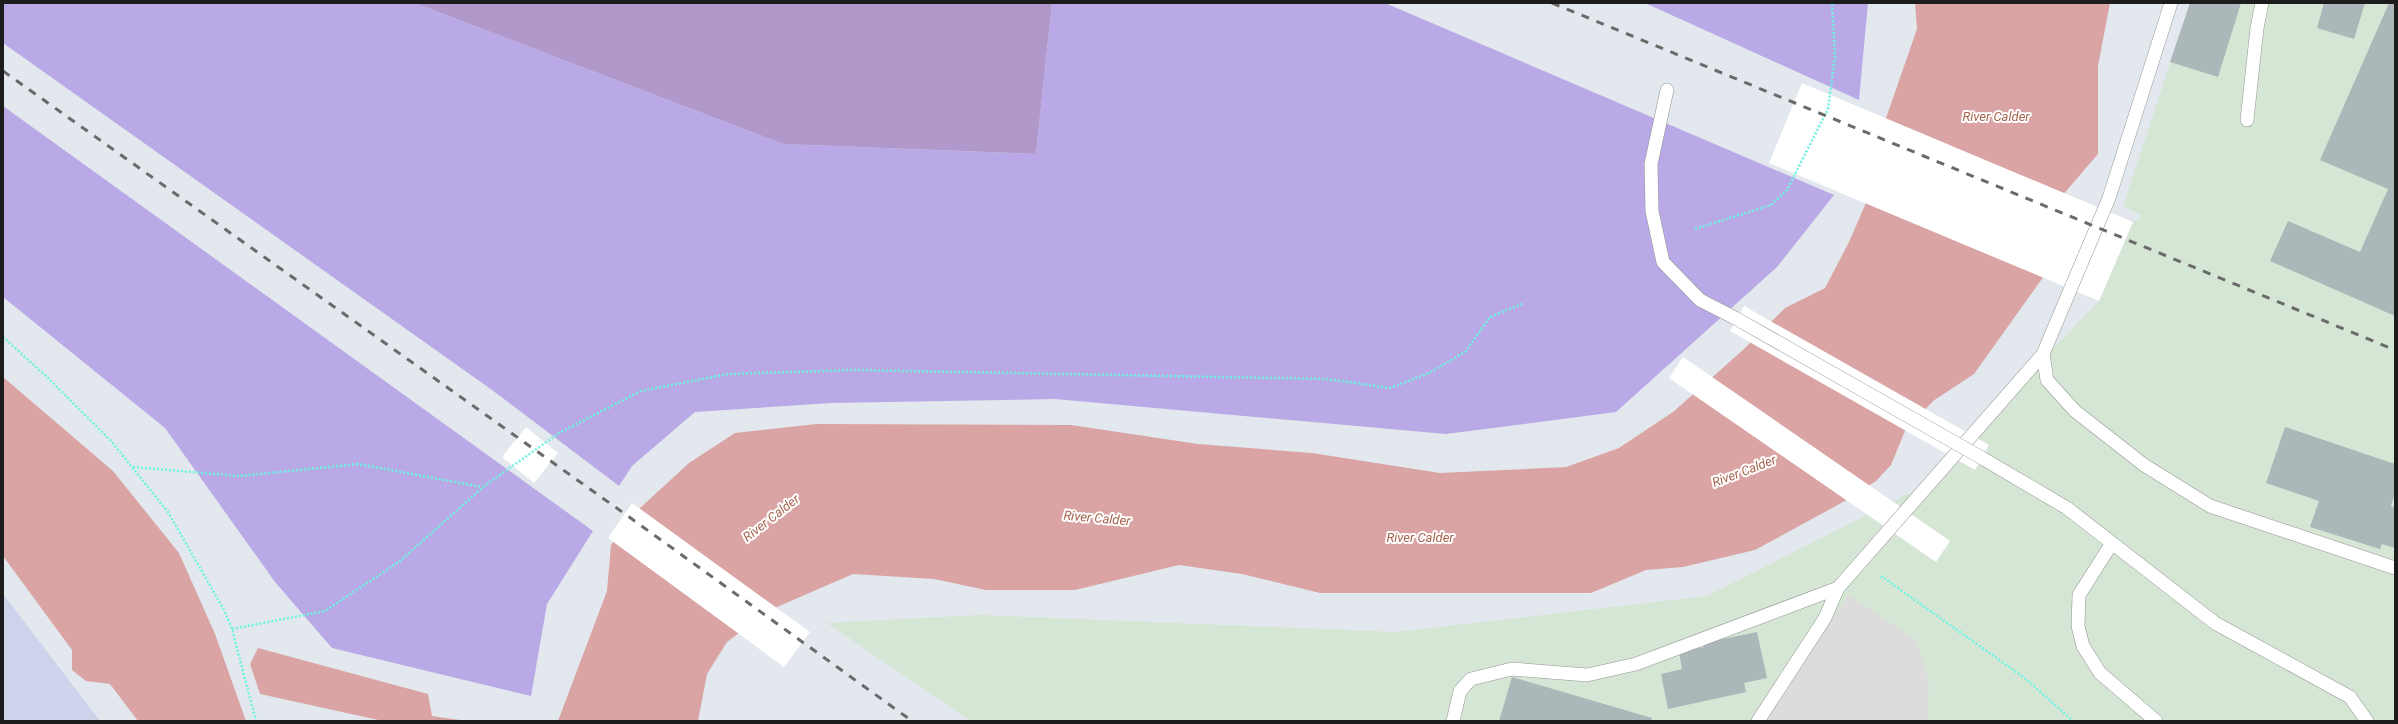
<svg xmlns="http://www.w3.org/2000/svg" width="2398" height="724" font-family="Roboto,sans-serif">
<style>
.industrial{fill:#d5e6d4}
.farmland{fill:#ced3ec}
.grass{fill:#b9a9e6}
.forest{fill:#b098cb}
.parking{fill:#dcdcdc}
.water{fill:#daa4a5}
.pier{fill:#fff}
.building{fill:#acb7b9}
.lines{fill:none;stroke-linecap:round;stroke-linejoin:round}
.lane-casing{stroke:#939393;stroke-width:14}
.path{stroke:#6cf4e1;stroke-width:2.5;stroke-dasharray:2 2;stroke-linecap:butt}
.lane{stroke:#fff;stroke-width:13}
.rail{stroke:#6a6a6a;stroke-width:3;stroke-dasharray:8 8;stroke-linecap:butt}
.lane-bridge-casing{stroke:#939393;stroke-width:14;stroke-linecap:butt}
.lane-bridge{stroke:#fff;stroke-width:13}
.labels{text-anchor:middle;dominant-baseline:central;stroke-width:4;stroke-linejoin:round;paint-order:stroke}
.water-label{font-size:13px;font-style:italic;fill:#a7644d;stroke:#fff}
</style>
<rect width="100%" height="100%" fill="#e2e8ed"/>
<path class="industrial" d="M2190 3H2395V721H971L827 623 980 615 1396 632 1707 596 1918 489 2099 301 2133 222 2143 216 2123 206Z"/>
<path class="farmland" d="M3 594 100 721H3Z"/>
<path class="grass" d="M3 3H415L783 144 1036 154 1052 3H1385L1834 195 1777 267 1616 412 1446 434 1055 399 831 403 695 412 632 466 619 486 492 390 3 43Z
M1645 3H1868L1859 100Z
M3 106 593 531 547 604 531 696 332 648 275 582 165 428 3 297Z"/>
<path class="forest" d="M415 3H1052L1036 154 783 144Z"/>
<path class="parking" d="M1848 595 1917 640 1929 684 1927 721H1766Z"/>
<path class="water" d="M1915 3H2110L2098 66V154L2061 197 2044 276 1974 374 1933 401 1905 431 1891 465 1876 481 1845 501 1755 550 1683 567 1646 570 1591 593H1320L1242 574 1179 565 1075 590H986L934 579 853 574 770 610 727 642 707 674 698 721H558L607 591 611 545 639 509 689 463 735 433 817 424 1071 425 1198 444 1312 453 1440 473 1566 467 1619 448 1673 412 1743 350 1785 308 1825 288 1849 242 1865 205 1885 121 1917 29Z
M3 377 113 471 179 553 215 634 246 721H138L110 684 86 681 72 670V650L3 556Z
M258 648 428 694 432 716 467 721H383L260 694 250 664Z"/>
<path class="pier" d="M1802 83 2133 222 2099 301 1769 163Z
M1744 306 1989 445 1975 470 1730 331Z
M1683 357 1950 541 1936 562 1669 378Z
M526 427 558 453 534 483 502 457Z
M632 503 810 632 784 667 608 538Z"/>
<path class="building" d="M2190 3H2241L2218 77 2170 62Z
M2324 3H2365L2354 39 2317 28Z
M2389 3H2395V316L2270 261 2288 221 2360 252 2388 189 2320 160Z
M2285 427 2395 464V493L2391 506 2395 508V548L2382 544 2380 549 2310 527 2319 501 2266 483Z
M1757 632 1767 678 1744 683 1746 692 1668 709 1661 674 1682 669 1679 652 1704 647 1703 643Z
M1512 677 1652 718 1651 721H1499Z"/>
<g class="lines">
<defs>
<path id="lane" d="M2171 3 2109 198 2043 354 2047 380 2075 411 2144 465 2210 506 2395 568
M1667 90 1651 164 1652 211 1663 262 1700 300 1737 319
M2247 120 2257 28 2262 3
M1982 458 2067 508 2215 623 2350 697 2367 721
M2112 543 2079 595 2078 626 2083 646 2100 673 2156 721
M1453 721 1460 691 1471 679 1512 669 1587 675 1636 664 1838 588
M1758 721 1825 618 1838 588 2043 354"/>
</defs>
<use href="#lane" class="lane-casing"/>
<path class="path" d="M1695 229 1771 205 1787 190 1828 109 1835 56 1832 3
M3 337 48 378 111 441 168 512 224 610 232 629 256 721
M133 467 239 476 358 464 482 487
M1881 576 2026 679 2073 721
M232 629 325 611 400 561 483 487 559 433 641 391 728 374 854 370 1327 379 1390 388 1429 373 1465 352 1490 317 1524 303"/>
<use href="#lane" class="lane"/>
<path class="rail" d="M1552 3 2395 350
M3 71 625 514 912 721"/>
<defs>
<path id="lane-bridge" d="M1737 319 1982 458"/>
</defs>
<use href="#lane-bridge" class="lane-bridge-casing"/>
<use href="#lane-bridge" class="lane-bridge"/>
</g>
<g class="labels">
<g class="water-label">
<text x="1996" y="116">River Calder</text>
<text transform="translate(1744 471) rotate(-21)">River Calder</text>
<text transform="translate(771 518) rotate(-38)">River Calder</text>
<text transform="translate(1097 518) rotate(5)">River Calder</text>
<text x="1420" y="537">River Calder</text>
</g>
</g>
<rect width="2398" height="724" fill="none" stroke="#1c1c1c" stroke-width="8"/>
</svg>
